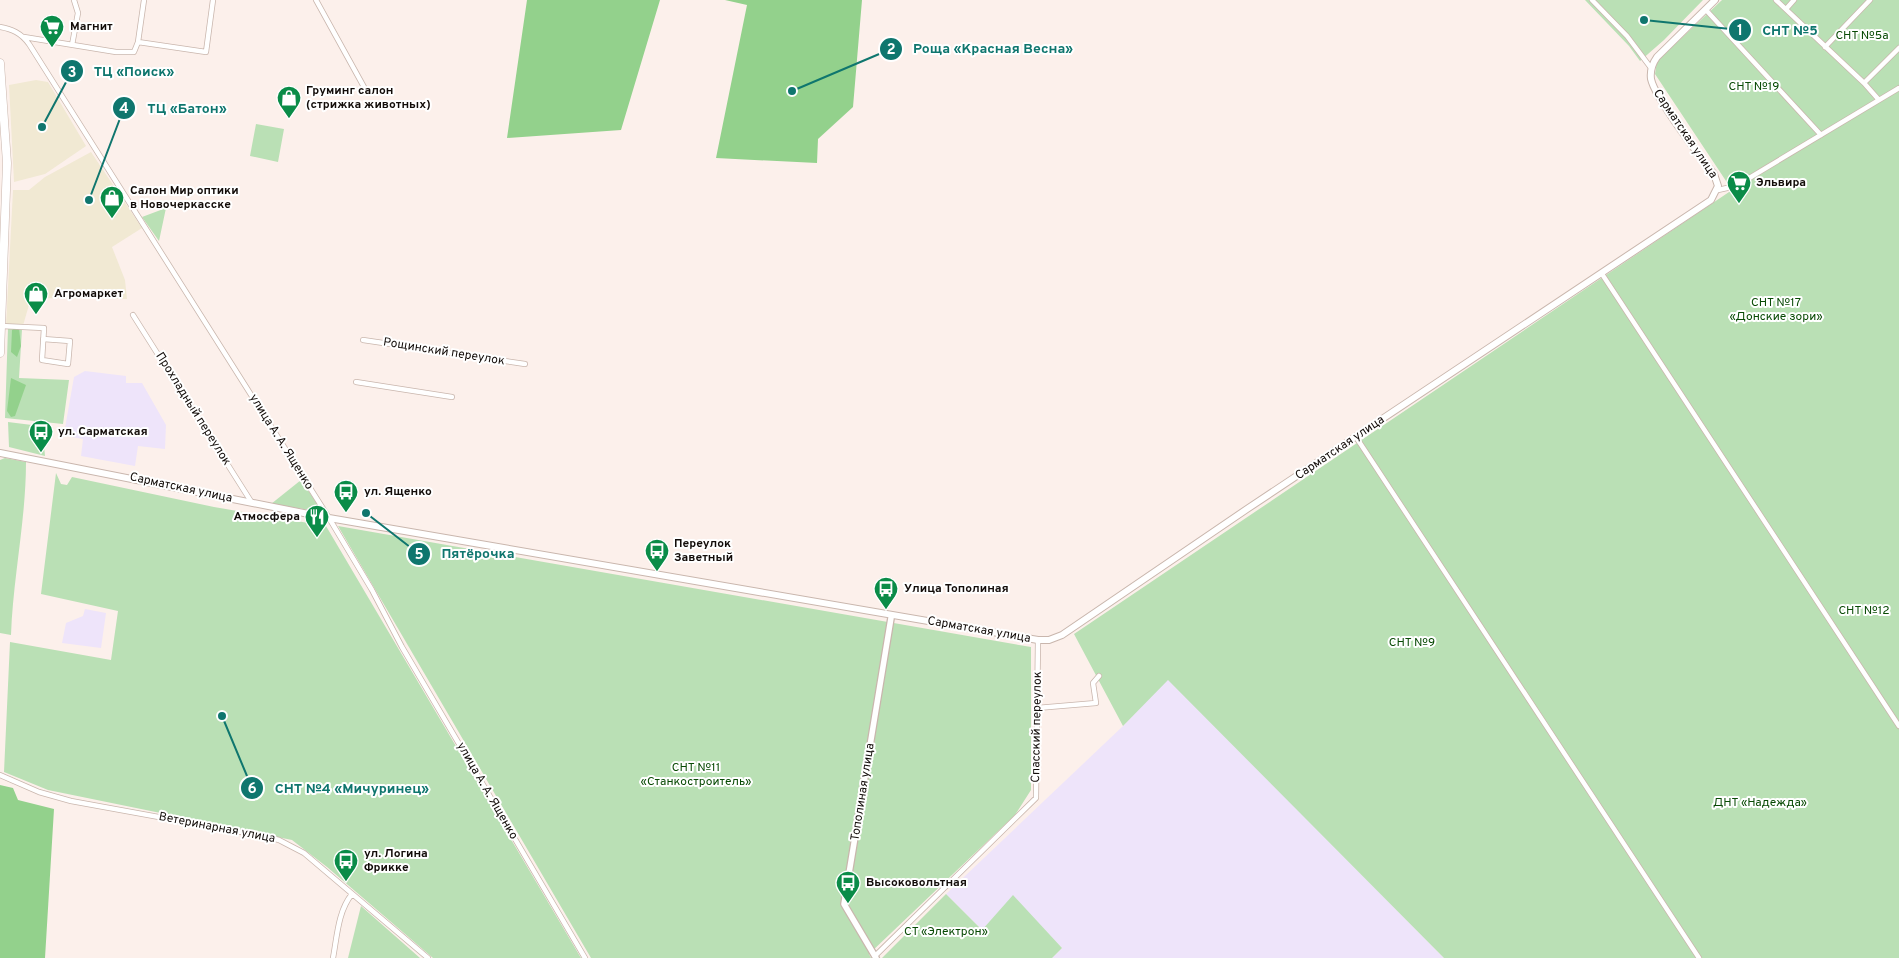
<svg xmlns="http://www.w3.org/2000/svg" width="1899" height="958" font-family="Overpass,sans-serif">
<style>
.commercial{fill:#f1e9d3}
.industrial{fill:#eee4fa}
.green{fill:#bae0b5}
.forest{fill:#93d18c}
.lines{fill:none;stroke-linecap:round;stroke-linejoin:round}
.minor-casing{stroke:#c9b6ad;stroke-width:6}
.tertiary-casing{stroke:#c9b6ad;stroke-width:8}
.secondary-casing{stroke:#c9b6ad;stroke-width:8}
.primary-casing{stroke:#c9b6ad;stroke-width:9}
.minor{stroke:#fff;stroke-width:4.5}
.tertiary{stroke:#fff;stroke-width:5.5}
.secondary{stroke:#fff;stroke-width:6}
.primary{stroke:#fff;stroke-width:8}
.labels{text-anchor:middle;dominant-baseline:central;stroke-width:4;stroke-linejoin:round;paint-order:stroke}
.poi-label{font-size:12px;font-weight:bold;fill:#120c09;stroke:#fff;text-anchor:start}
.park-label{font-size:12px;fill:#084a04;stroke:#fff}
.street-label{font-size:12px;fill:#120c09;stroke:#fff}
.leader{fill:none;stroke:#0f766e;stroke-width:2}
.callout-dot{fill:#0f766e;stroke:#fff;stroke-width:2}
.mark-label{font-size:15px;text-anchor:middle;font-weight:bold;fill:#fff}
.callout-label{font-size:14px;text-anchor:middle;font-weight:bold;fill:#0f766e;stroke:#fff;stroke-width:4;stroke-linejoin:round;paint-order:stroke}
</style>
<rect width="100%" height="100%" fill="#fcf0eb"/>
<path class="commercial" d="M36 80 48 82 86 146 45 174 14 182 9 85Z
M91 152 142 228 112 247 125 280 127 299 31 298 22 329 6 326 13 190H29L45 177Z"/>
<path class="industrial" d="M85 371 126 376V383H142L166 425 165 449 138 446 135 466 81 456 83 439 71 437 72 430 65 428 74 377Z
M85 609 106 613 101 648 62 643 66 623 83 616Z
M1168 679 1444 958H1052L1062 948 1013 896 982 930 946 894 1123 726Z"/>
<path class="green" d="M1585 0H1703L1664 40 1640 61 1629 46Z
M1722 0H1899V958H1444L1168 680 1123 726 1074 634 1732 190 1655 74 1657 61Z
M256 124 284 129 278 162 250 156Z
M166 208 159 241 142 217Z
M8 328 22 329 19 378 69 380 63 424 5 418Z
M8 422 40 426 43 435 45 456 9 447Z
M5 458 26 462C26 520 13 577 11 635L0 633V460Z
M56 473 61 484 67 485 72 477 214 507 326 526 581 958H433L327 867 292 840 48 790 4 772 10 642 111 660 118 611 41 594Z
M301 480 318 505 316 511 271 504Z
M338 526 1031 647V790L1015 815 869 954 871 958H591Z
M946 894 982 930 1013 895 1062 948 1052 958H882Z
M361 906 420 958H348Z"/>
<path class="forest" d="M527 0H660L621 130 507 138Z
M725 0H862L853 107 818 139 817 163 716 158 747 5Z
M15 328H19L21 346 17 357 11 352 12 330Z
M11 378 26 385 15 416 11 417 7 411Z
M0 785 13 788 18 800 54 809 45 958H0Z"/>
<g class="lines">
<defs>
<path id="minor" d="M316 0 364 87
M1592 0 1627 36 1651 68
M1776 0 1864 83 1879 100
M1786 9 1794 0
M1706 10 1821 135
M0 27C12 29 21 33 29 44L329 518 372 590 402 647 585 958
M24 37 116 52H134L138 42 144 0
M138 42 206 52 213 0
M72 45 78 13 74 0
M1825 47 1870 0
M1864 83 1899 48
M1718 190 1736 186 1899 88
M1602 274 1899 726
M133 315 252 503
M1 326 44 328 42 360 68 364 70 341 43 339
M363 340 525 364
M356 382 452 397
M1356 437 1699 958
M1037 708 1096 703 1093 683 1099 676
M0 775 39 792 71 801 263 836 279 840 304 853 428 958
M875 956 1036 798 1038 640
M333 958C337 937 338 911 352 894"/>
<path id="tertiary" d="M876 958 844 904 891 618"/>
<path id="secondary" d="M0 453 329 518 1038 640H1049L1062 635 1247 509 1711 200 1718 186 1714 174C1700 157 1655 98 1651 79 1650 71 1652 64 1657 57L1715 0"/>
<path id="primary" d="M0 63 7 163 0 353"/>
</defs>
<use href="#minor" class="minor-casing"/>
<use href="#tertiary" class="tertiary-casing"/>
<use href="#secondary" class="secondary-casing"/>
<use href="#primary" class="primary-casing"/>
<use href="#minor" class="minor"/>
<use href="#tertiary" class="tertiary"/>
<use href="#secondary" class="secondary"/>
<use href="#primary" class="primary"/>
</g>
<defs>
<symbol id="supermarket-pin" viewBox="-11 -11 22 30"><path d="M0 17L-7.5 6A9.5 9.5 0 1 1 7.5 6Z" fill="#0a8c48" stroke="#fff"/><path d="M-6-5.5h2.5l.6 2H6L4.5 2H-2.5L-4.4-4H-6ZM-1.5 3.2a1.3 1.3 0 1 0 .1 0ZM3 3.2a1.3 1.3 0 1 0 .1 0Z" fill="#fff"/></symbol>
<symbol id="shop-pin" viewBox="-11 -11 22 30"><path d="M0 17L-7.5 6A9.5 9.5 0 1 1 7.5 6Z" fill="#0a8c48" stroke="#fff"/><path d="M-5-2.5h2.3a2.7 3.5 0 0 1 5.4 0H5L5.5 6h-11ZM-1.5-2.5h3a1.5 2.3 0 0 0-3 0Z" fill="#fff"/></symbol>
<symbol id="bus-pin" viewBox="-11 -11 22 30"><path d="M0 17L-7.5 6A9.5 9.5 0 1 1 7.5 6Z" fill="#0a8c48" stroke="#fff"/><path d="M-5-6H5V4H4V6H2V4H-2V6H-4V4H-5ZM-3.5-4V0h7V-4ZM-3.5 1.2v1.5H-2V1.2ZM2 1.2v1.5H3.5V1.2Z" fill="#fff"/></symbol>
<symbol id="restaurant-pin" viewBox="-11 -11 22 30"><path d="M0 17L-7.5 6A9.5 9.5 0 1 1 7.5 6Z" fill="#0a8c48" stroke="#fff"/><path d="M-5-6h1v4h1v-4h1v4h1v-4h1v5L-1.5 .5V6h-2V.5L-5-1ZM5-6V6H3V1.5H1.5Q1.5-4 5-6Z" fill="#fff"/></symbol>
</defs>
<g fill-rule="evenodd">
<use href="#supermarket-pin" x="38" y="13" width="28" height="38"/>
<use href="#shop-pin" x="275" y="84" width="28" height="38"/>
<use href="#supermarket-pin" x="1725" y="169" width="28" height="38"/>
<use href="#shop-pin" x="98" y="184" width="28" height="38"/>
<use href="#shop-pin" x="22" y="280" width="28" height="38"/>
<use href="#bus-pin" x="27" y="418" width="28" height="38"/>
<use href="#bus-pin" x="332" y="478" width="28" height="38"/>
<use href="#restaurant-pin" x="303" y="503" width="28" height="38"/>
<use href="#bus-pin" x="643" y="537" width="28" height="38"/>
<use href="#bus-pin" x="872" y="575" width="28" height="38"/>
<use href="#bus-pin" x="332" y="847" width="28" height="38"/>
<use href="#bus-pin" x="834" y="869" width="28" height="38"/>
</g>
<g class="labels">
<g class="poi-label">
<text x="70" y="27">Магнит</text>
<text x="306" y="91">Груминг салон<tspan x="306" dy="14">(стрижка животных)</tspan></text>
<text x="1756" y="183">Эльвира</text>
<text x="130" y="191">Салон Мир оптики<tspan x="130" dy="14">в Новочеркасске</tspan></text>
<text x="54" y="294">Агромаркет</text>
<text x="58" y="432">ул. Сарматская</text>
<text x="364" y="492">ул. Ященко</text>
<text x="300" y="517" text-anchor="end">Атмосфера</text>
<text x="674" y="544">Переулок<tspan x="674" dy="14">Заветный</tspan></text>
<text x="904" y="589">Улица Тополиная</text>
<text x="364" y="854">ул. Логина<tspan x="364" dy="14">Фрикке</tspan></text>
<text x="866" y="883">Высоковольтная</text>
</g>
<g class="park-label">
<text x="1862" y="36">СНТ №5а</text>
<text x="1754" y="87">СНТ №19</text>
<text x="1776" y="303">СНТ №17<tspan x="1776" dy="14">«Донские зори»</tspan></text>
<text x="1864" y="611">СНТ №12</text>
<text x="1412" y="643">СНТ №9</text>
<text x="696" y="768">СНТ №11<tspan x="696" dy="14">«Станкостроитель»</tspan></text>
<text x="1760" y="803">ДНТ «Надежда»</text>
<text x="946" y="932">СТ «Электрон»</text>
</g>
<g class="street-label">
<text transform="translate(1685 134) rotate(56)">Сарматская улица</text>
<text transform="translate(444 352) rotate(9)">Рощинский переулок</text>
<text transform="translate(193 409) rotate(58)">Прохладный переулок</text>
<text transform="translate(281 442) rotate(58)">улица А. А. Ященко</text>
<text transform="translate(1340 448) rotate(-34)">Сарматская улица</text>
<text transform="translate(181 488) rotate(12)">Сарматская улица</text>
<text transform="translate(979 630) rotate(10)">Сарматская улица</text>
<text transform="translate(1037 727) rotate(-89)">Спасский переулок</text>
<text transform="translate(487 791) rotate(60)">улица А. А. Ященко</text>
<text transform="translate(863 792) rotate(-81)">Тополиная улица</text>
<text transform="translate(217 828) rotate(11)">Ветеринарная улица</text>
</g>
</g>
<path class="leader" d="M1644 20L1740 30M792 91L891 49M42 127L72 71M89 200L124 108M366 513L419 554M222 716L252 788"/>
<g class="callout-dot">
<circle cx="1644" cy="20" r="5"/>
<circle cx="792" cy="91" r="5"/>
<circle cx="42" cy="127" r="5"/>
<circle cx="89" cy="200" r="5"/>
<circle cx="366" cy="513" r="5"/>
<circle cx="222" cy="716" r="5"/>
<circle cx="1740" cy="30" r="12"/>
<circle cx="891" cy="49" r="12"/>
<circle cx="72" cy="71" r="12"/>
<circle cx="124" cy="108" r="12"/>
<circle cx="419" cy="554" r="12"/>
<circle cx="252" cy="788" r="12"/>
</g>
<g class="mark-label">
<text x="1740" y="35">1</text>
<text x="891" y="54">2</text>
<text x="72" y="77">3</text>
<text x="124" y="113">4</text>
<text x="419" y="559">5</text>
<text x="252" y="793">6</text>
</g>
<g class="callout-label">
<text x="1790" y="35">СНТ №5</text>
<text x="993" y="53">Роща «Красная Весна»</text>
<text x="134" y="76">ТЦ «Поиск»</text>
<text x="187" y="113">ТЦ «Батон»</text>
<text x="478" y="558">Пятёрочка</text>
<text x="352" y="793">СНТ №4 «Мичуринец»</text>
</g>
</svg>
